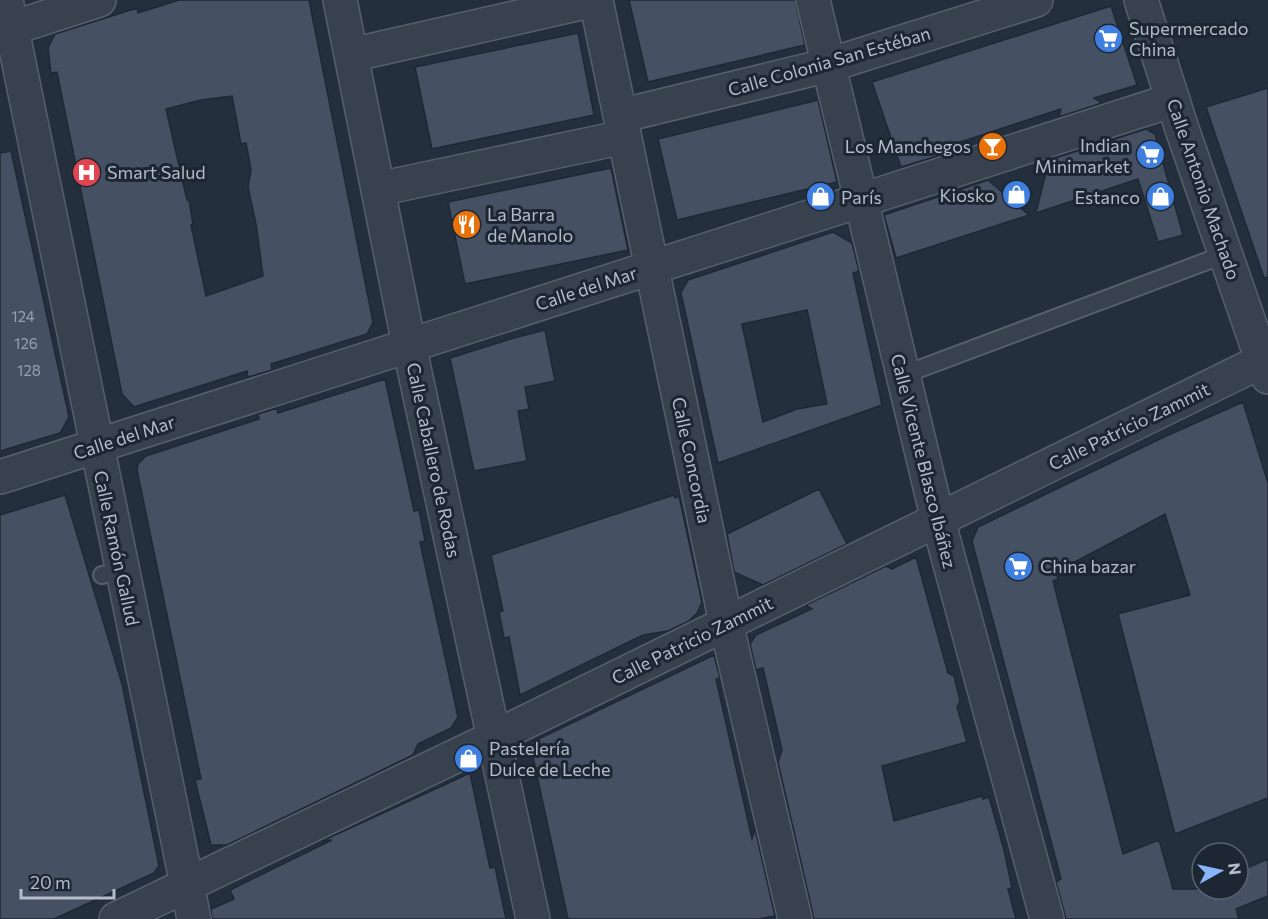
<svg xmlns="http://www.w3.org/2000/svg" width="1268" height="919" font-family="Commissioner,sans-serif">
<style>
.building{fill:#455162;stroke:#1f2835;stroke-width:1.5;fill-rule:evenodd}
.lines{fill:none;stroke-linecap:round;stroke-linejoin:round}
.service-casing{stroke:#565f6c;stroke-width:20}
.minor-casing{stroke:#565f6c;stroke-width:36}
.tertiary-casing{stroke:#565f6c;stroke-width:36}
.service{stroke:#38414e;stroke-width:16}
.minor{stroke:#38414e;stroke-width:33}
.tertiary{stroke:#38414e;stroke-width:33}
.labels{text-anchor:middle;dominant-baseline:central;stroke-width:6;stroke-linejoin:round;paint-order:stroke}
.number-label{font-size:15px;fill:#98a1af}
.poi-label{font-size:18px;fill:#b4bcc9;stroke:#1d2633;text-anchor:start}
.street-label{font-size:18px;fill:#b4bcc9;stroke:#1d2633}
</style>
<rect width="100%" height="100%" fill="#242f3e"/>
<path class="building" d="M179 0H309L373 322 367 334 271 364 272 370 248 377 247 371 134 407 122 394 57 72 51 73 48 48 55 34 137 8 138 13ZM232 96 241 144 246 143 251 170 248 187 256 224 263 276 206 296 191 225 193 224 189 200H187L166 109 201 100Z
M629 0H795L805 45 648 82Z
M1111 6 1137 85 1094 98 1102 103 1059 117 1061 109 948 146 954 151 901 167 872 82Z
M578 33 594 115 432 149 415 67Z
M1268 88V277L1264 278 1206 107Z
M818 100 837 182 677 220 658 139Z
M1146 129 1155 134 1183 235 1158 242 1138 179 1036 213 1049 160Z
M11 151 69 417 60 433 0 451V153Z
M611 168 628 250 465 284 448 202Z
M988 180 1029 215 896 258 884 215Z
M833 232 852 243 859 271 853 273 882 405 718 463 681 293 688 280ZM807 310 827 404 797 409 763 422 742 324Z
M545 330 555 381 525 387 529 409 518 411 527 461 474 471 450 358 514 338Z
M385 379 414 511 419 510 425 541 420 542 458 717 451 728 418 744 413 755 227 845H211L195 780 201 779 137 470 138 464 146 456 259 419 258 414 277 408 278 413Z
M1243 402 1268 483V798L1175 834 1118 614 1190 595 1165 514 1056 572 1058 579 1053 581 1123 854 1159 840 1173 889H1238V872L1268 859V896L1236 909 1239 919H1066L1056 882 1061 879 972 541 978 527 1164 437Z
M819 489 847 544 763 585 734 572 727 534Z
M65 495 122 684 159 866 154 873 54 919H0V515Z
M674 495 675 498 679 496 702 602 697 613 689 621 668 631 643 635 520 695 509 637 504 638 499 612 503 611 491 555Z
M916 557 948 673 954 676 960 701 957 707 967 742 882 766 894 821 982 796 983 799 989 797 1004 850 1012 888 1008 889 1016 919H814L778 762 782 750 763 668 756 670 750 644 756 635 812 609 806 605 886 566 892 569Z
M714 655 720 678 716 679 752 839 755 829 775 916 758 919H568L530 743Z
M470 773 490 868 495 867 506 919H212L211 909 234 899 230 890 332 840 322 841Z"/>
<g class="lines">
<defs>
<path id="service" d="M903 375 1226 254
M102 575 111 573"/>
<path id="minor" d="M6 0 194 919
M340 0 409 345 533 919
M596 0 726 623 795 919
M0 32 99 0
M351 55 594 0
M620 116 829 65 1036 0
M378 189 624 137
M0 477 1173 100
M116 919 495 737 1268 358"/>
<path id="tertiary" d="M813 0 938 520 1047 919
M1141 0 1181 126 1268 377"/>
</defs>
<use href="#service" class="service-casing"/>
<use href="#minor" class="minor-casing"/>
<use href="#tertiary" class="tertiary-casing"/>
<use href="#service" class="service"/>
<use href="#minor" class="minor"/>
<use href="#tertiary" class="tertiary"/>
</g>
<defs>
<symbol id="supermarket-disc" viewBox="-11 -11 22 22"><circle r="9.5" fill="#3f7fe0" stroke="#1d2633"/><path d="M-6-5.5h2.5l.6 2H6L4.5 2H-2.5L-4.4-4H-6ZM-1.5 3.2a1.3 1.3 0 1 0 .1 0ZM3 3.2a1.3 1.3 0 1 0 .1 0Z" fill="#fff"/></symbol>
<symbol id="bar-disc" viewBox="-11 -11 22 22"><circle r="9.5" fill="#e8710a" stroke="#1d2633"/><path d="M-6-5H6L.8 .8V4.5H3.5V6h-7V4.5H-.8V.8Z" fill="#fff"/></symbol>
<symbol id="hospital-disc" viewBox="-11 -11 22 22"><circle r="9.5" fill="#e0444e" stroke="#1d2633"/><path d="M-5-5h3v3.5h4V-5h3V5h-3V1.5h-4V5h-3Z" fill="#fff"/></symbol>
<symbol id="shop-disc" viewBox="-11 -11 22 22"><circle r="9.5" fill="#3f7fe0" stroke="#1d2633"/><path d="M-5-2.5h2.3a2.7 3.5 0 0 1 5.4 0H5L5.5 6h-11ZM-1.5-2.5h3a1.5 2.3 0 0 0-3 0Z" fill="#fff"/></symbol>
<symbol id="restaurant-disc" viewBox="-11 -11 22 22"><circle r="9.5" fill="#e8710a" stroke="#1d2633"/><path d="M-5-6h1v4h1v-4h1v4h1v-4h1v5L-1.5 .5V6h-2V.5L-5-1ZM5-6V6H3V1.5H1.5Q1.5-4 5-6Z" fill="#fff"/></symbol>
</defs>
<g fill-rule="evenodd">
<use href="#supermarket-disc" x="1092" y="22" width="33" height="33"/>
<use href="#bar-disc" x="976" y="130" width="33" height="33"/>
<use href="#supermarket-disc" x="1134" y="138" width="33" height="33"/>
<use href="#hospital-disc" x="70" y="156" width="33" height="33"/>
<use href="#shop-disc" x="1000" y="178" width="33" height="33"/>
<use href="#shop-disc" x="804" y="180" width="33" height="33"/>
<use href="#shop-disc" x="1144" y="180" width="33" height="33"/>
<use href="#restaurant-disc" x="450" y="208" width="33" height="33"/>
<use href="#supermarket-disc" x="1002" y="550" width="33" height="33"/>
<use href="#shop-disc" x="452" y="742" width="33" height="33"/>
</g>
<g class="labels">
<g class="number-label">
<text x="23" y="316">124</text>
<text x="26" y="343">126</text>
<text x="29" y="370">128</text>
</g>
<g class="poi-label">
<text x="1129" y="28">Supermercado<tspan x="1129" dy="21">China</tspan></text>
<text x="1130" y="145" text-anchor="end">Indian<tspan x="1130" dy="21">Minimarket</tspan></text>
<text x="971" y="146" text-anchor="end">Los Manchegos</text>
<text x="107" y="172">Smart Salud</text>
<text x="995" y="195" text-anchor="end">Kiosko</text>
<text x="841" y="197">París</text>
<text x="1140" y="197" text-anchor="end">Estanco</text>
<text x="487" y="214">La Barra<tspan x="487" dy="21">de Manolo</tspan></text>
<text x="1040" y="566">China bazar</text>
<text x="489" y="748">Pastelería<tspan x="489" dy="21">Dulce de Leche</tspan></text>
</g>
<g class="street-label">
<text transform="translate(829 61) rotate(-16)">Calle Colonia San Estéban</text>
<text transform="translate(1204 189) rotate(71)">Calle Antonio Machado</text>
<text transform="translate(586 288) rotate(-18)">Calle del Mar</text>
<text transform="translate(1129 426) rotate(-26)">Calle Patricio Zammit</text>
<text transform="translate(124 437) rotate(-18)">Calle del Mar</text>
<text transform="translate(434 460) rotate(78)">Calle Caballero de Rodas</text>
<text transform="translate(692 460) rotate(78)">Calle Concordia</text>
<text transform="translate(924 461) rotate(76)">Calle Vicente Blasco Ibáñez</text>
<text transform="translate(117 548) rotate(78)">Calle Ramón Gallud</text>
<text transform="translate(692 640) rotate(-26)">Calle Patricio Zammit</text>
</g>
</g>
<g transform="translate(1220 871) rotate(82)"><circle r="28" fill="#1d2633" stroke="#59626f" stroke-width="1.5"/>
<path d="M0-4.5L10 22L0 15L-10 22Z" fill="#8ab4f8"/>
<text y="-9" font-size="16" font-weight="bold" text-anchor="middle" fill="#b4bcc9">N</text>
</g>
<path d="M21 889v9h93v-9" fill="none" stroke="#b4bcc9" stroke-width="3"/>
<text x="30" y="889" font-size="18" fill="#b4bcc9" stroke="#1d2633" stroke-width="4.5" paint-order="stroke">20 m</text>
</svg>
